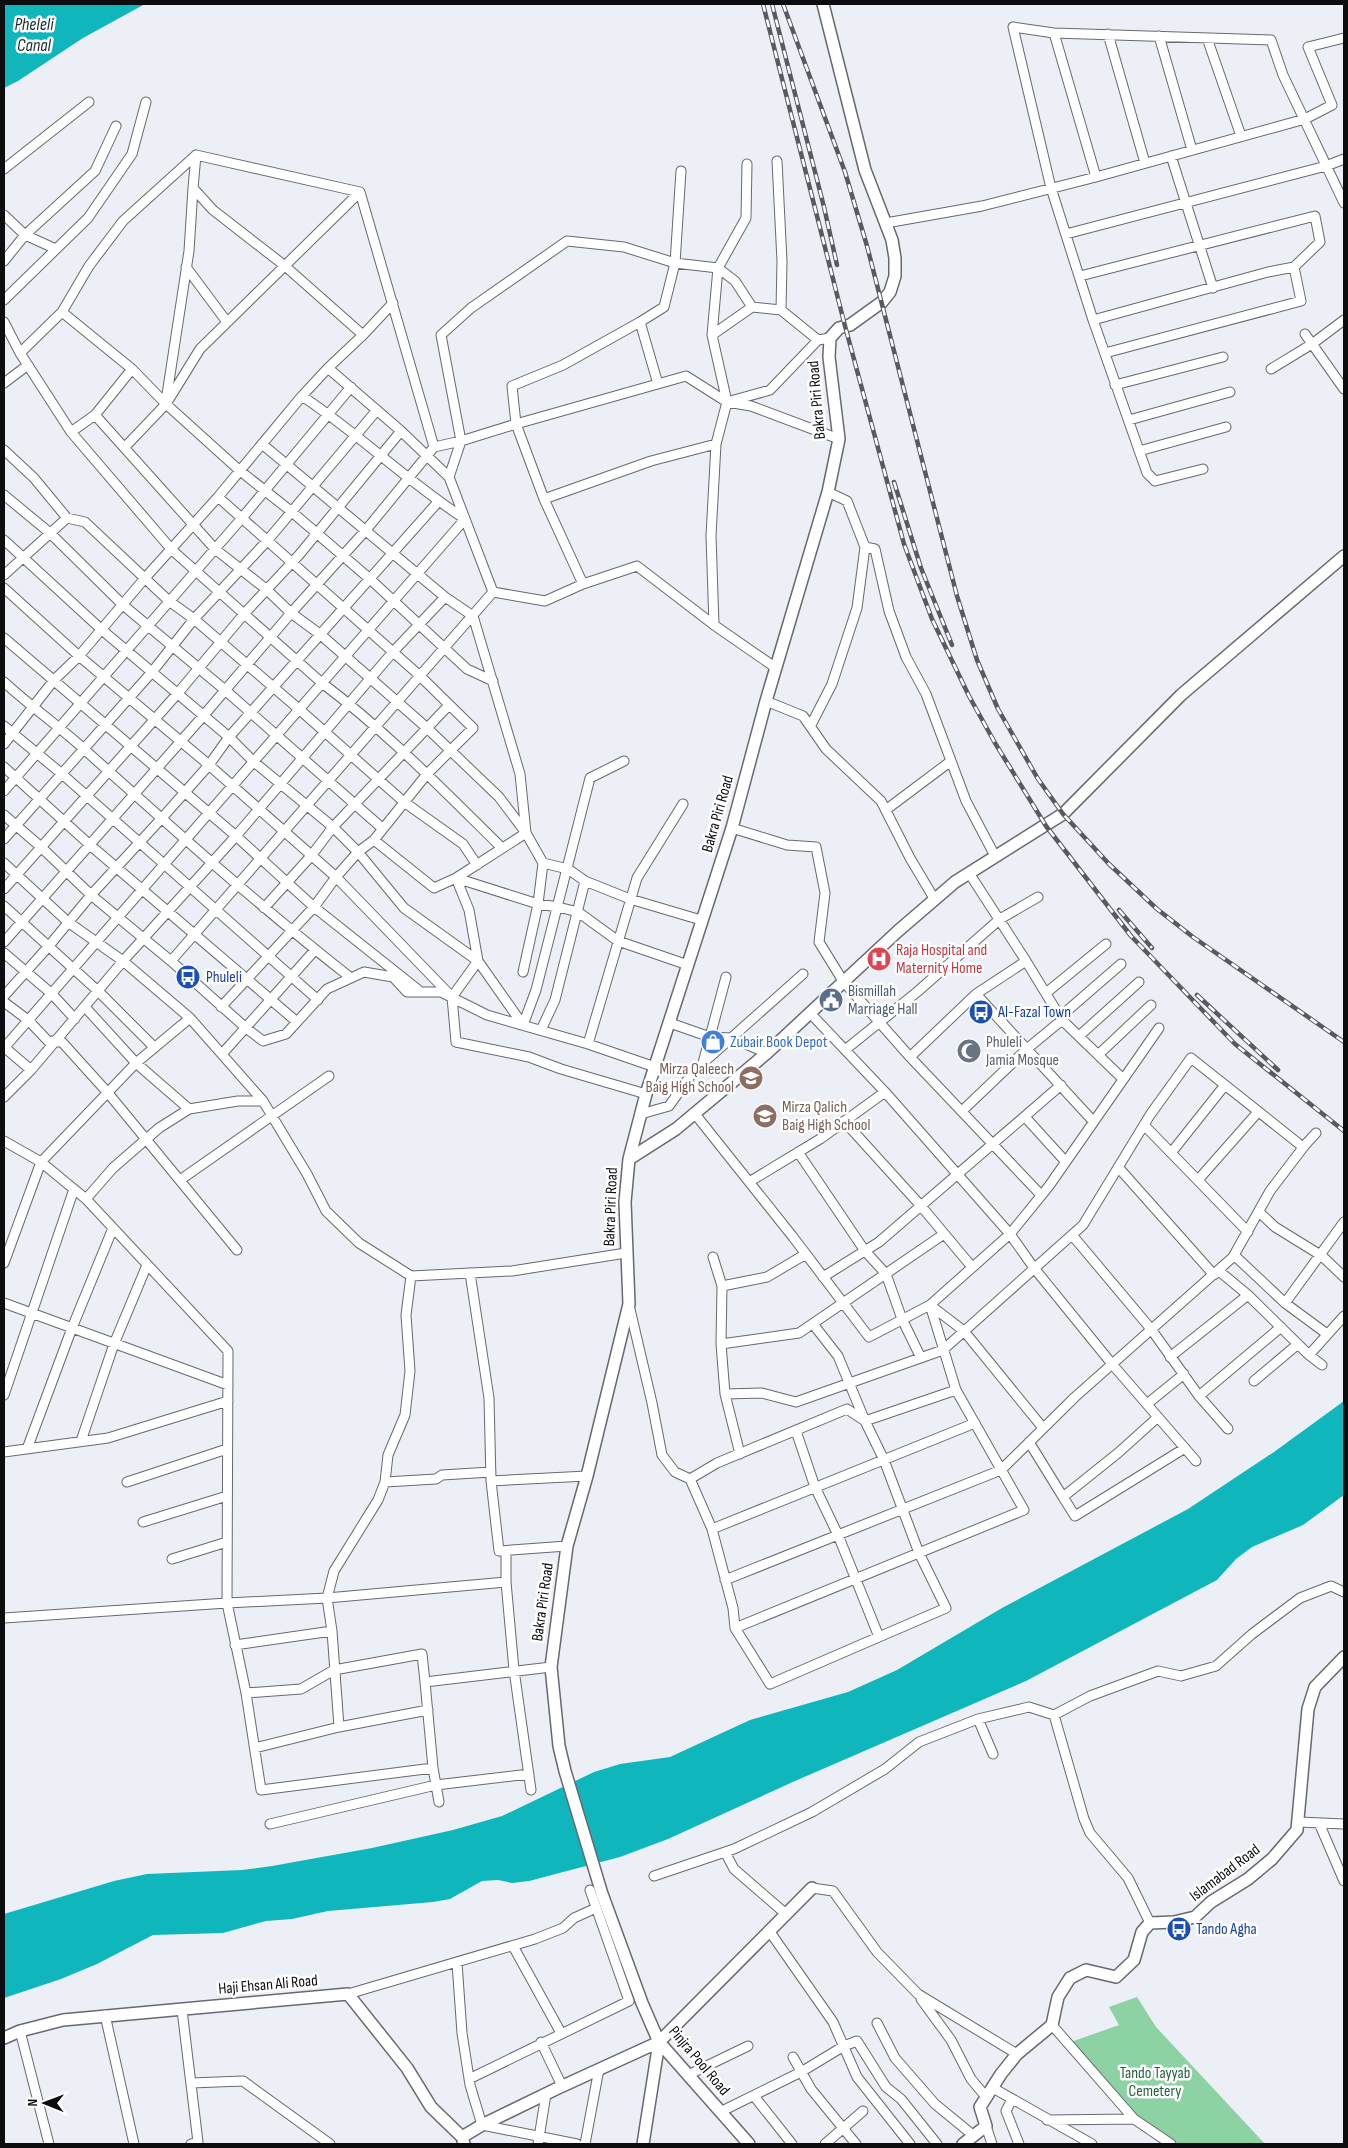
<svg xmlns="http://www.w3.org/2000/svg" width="1348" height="2148" font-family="'Sofia Sans Condensed',sans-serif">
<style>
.green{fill:#8cd2a2}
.water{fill:#0fb7bd}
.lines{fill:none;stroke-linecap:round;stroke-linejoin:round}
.minor-casing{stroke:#67696f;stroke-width:11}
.tertiary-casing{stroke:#67696f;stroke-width:14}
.minor{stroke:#fff;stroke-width:9}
.tertiary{stroke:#fff;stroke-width:11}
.rail-casing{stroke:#595a5f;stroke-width:4.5}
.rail{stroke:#fff;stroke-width:2.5;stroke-dasharray:8;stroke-linecap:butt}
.labels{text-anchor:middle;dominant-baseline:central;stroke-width:5;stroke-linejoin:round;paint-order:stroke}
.street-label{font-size:16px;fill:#0d0d10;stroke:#fff}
.health-label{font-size:16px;fill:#be3a42;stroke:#fff;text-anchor:start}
.transit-label{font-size:16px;fill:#164399;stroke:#fff;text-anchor:start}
.service-label{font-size:16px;fill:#4e5e75;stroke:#fff;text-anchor:start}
.shop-label{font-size:16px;fill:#366cbe;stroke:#fff;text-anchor:start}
.worship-label{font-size:16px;fill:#5b616d;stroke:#fff;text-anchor:start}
.education-label{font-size:16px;fill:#785e54;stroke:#fff;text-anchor:end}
.park-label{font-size:16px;fill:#25633d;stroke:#fff}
.water-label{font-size:18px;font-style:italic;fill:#172e2f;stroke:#fff}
</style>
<rect width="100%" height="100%" fill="#eceff6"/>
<path class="green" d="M1137 1997 1156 2027 1265 2144H1172L1134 2119 1068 2043 1119 2025 1109 2007Z"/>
<path class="water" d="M4 4H145L83 38 18 81 4 88Z
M1344 1401V1495L1303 1525 1252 1547 1236 1559 1217 1580 1026 1681 795 1781 668 1839 620 1857 529 1881 512 1883 498 1880 482 1881 450 1899 433 1902 328 1911 292 1919 266 1921 223 1933 153 1935 97 1964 61 1979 4 1998V1914L114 1881 147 1874 242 1870 272 1866 372 1848 453 1830 502 1816 594 1772 620 1764 670 1757 750 1720 848 1692 897 1670 1002 1608 1188 1509 1274 1452Z"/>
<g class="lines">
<defs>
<path id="minor" d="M1054 33 1013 27 1051 188 1093 320 1147 473 1155 481 1203 469
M1108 34 1145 163
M1159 36 1192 150
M1207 38 1241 136
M196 155 360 192 434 447
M196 155 193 188 213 210 285 266 363 335
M1171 156 1213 288
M777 161 782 261 781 310
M4 169 89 102
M1096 177 1054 33 1271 40 1283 75 1344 203
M4 215 25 235 95 171 116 126
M886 223 982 206 1096 177 1305 119 1332 105 1308 47 1344 38
M1066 234 1326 166 1344 159
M4 261 25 235 56 249
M186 267 227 322
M1080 276 1315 216 1320 242 1294 267 1268 272 1093 320
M4 300 88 218 132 154 146 102
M62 312 132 369 166 404 239 470 292 512 370 579 467 669 493 681
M4 322 20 353 71 432 172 550 322 683C387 732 444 791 502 848
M640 322 664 307 675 263 718 268 735 281 752 307 781 310 818 340
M1305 334 1344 389
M712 335 718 268 746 218 747 164
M20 353 62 312 89 266 123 221 196 155
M1105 353 1301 301 1294 267
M328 368 401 431
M1271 369 1312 344 1344 320
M4 383 28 365
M658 384 640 322 563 365 512 386 516 424 544 499 651 461 716 444
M1115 385 1223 357
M166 401 189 251 193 188
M727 402 712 335 752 307
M95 415 132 369
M1129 420 1230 392
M71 432 95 415 215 549 266 589 291 613 321 635 427 728 499 797 526 833
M262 444 445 597 473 616 520 774 526 833
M125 447 166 404 200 349 360 192
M4 450 34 478 67 518 85 522 169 601 194 619 300 710 404 802 463 844 477 865
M1139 451 1226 427
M449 477 461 441 441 335 471 308 567 241 624 247 675 263 681 171
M828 492 847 501 865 547 875 549 889 611 906 657 926 694 966 801 995 856
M4 495 50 533 123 605 225 690 382 828
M218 497 419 675 473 728 427 774 374 840 358 852 336 877 314 907 221 1007
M544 499 583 584
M4 540 102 630 229 737 254 762 333 827 358 852 404 908 478 961 523 1025
M4 575 67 518
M4 588 79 656 209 765 336 877 452 997 456 1042 529 1057 561 1069 646 1094
M4 638 236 836 314 907 421 992
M776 668 714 625 711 536 716 444 727 402 770 390 818 340 830 338
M4 682C30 706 59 726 85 750 172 828 259 906 351 978
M766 701 803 716 826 749 881 801 910 858 935 900
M811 725 832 684 857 608 865 547
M4 726 62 774 318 1000
M4 744 54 680 79 656 145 578 218 497 302 396 328 368 363 335 393 303
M4 767 90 845 297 1022
M4 791 242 518 351 387
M887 809 951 761
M4 815 41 847 91 895 171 961 246 1028 263 1041 286 1034 327 989 364 972 393 977 407 992H441L487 1015 588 1044 655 1067
M732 828 787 845 816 847 825 893 819 942 843 981 910 1057
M4 839 152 672 194 619 267 541 377 410
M374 840 434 888 456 878 526 833 543 863 568 869 585 881 630 899 701 920
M4 863 68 922 123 961 190 1018 263 1101 307 1174 326 1211 359 1243 411 1276
M969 873 1026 961 976 994 1093 1121
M456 878 538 904 558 907 578 912 618 941 688 965
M4 889 178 693 244 614 299 555 401 431 449 477 493 592 545 601 583 584 637 566 714 625
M4 906 98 991 154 1047
M264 908 311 856 333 827 449 705
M4 942 204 715 291 613 366 530 434 447 461 441 516 424 686 376 727 402 751 406 839 439
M4 953 52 994 75 1019
M171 961 493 592
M523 972 538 904 543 863
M1046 993 1106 944
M976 994 910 1057 1041 1195
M4 996 48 947 91 895 162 818 209 765 229 737 438 502
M452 997 478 961 469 910 456 878
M4 1002 28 1020 48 1041 62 1042 108 1093 237 1250
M85 1007 136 1063 189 1109
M1060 1017 1121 964
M1062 1020 1123 1079
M670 1023 710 1037 731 1038 767 1053
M523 1025 536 990 590 778 624 761
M541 1030 555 1000 585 881
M1079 1036 1139 982
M588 1044 637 878 683 804
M4 1047 31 1070
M4 1048 465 519C408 482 359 434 302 396
M845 1050 917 992 1000 919 1038 897
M222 1054 315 950
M1098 1055 1151 1005
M703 1063 726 977
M885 1092 1010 1234 1034 1268 1112 1364 1196 1461
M4 1097 31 1070 123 961 236 836 392 653 445 597
M263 1101H238L189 1109 159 1128 113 1168 86 1199 228 1351 227 1603 327 1598 332 1631 339 1727
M962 1111 1028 1048 1062 1020 1026 961
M641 1114 669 1106 693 1072 803 974
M695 1114 793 1237 869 1337 930 1305 1010 1234 1049 1186 1159 1028
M1025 1117 1065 1161
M844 1121 921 1206 972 1267
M1144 1125 1248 1232
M4 1141 41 1162 86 1199
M798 1152 865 1251 886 1274 902 1319 921 1358
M1171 1153 1225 1085
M1118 1167 1214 1275
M180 1180 329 1076
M1198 1180 1258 1112
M749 1182 820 1139 885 1092 810 1013
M1259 1212 1275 1227 1322 1256 1344 1277
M1072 1235 1151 1329 1199 1396 1228 1429
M1234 1255 1285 1303 1327 1334
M713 1257 722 1286 721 1344 725 1394 740 1454
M4 1263 41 1162 136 1063 190 1018
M470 1273 489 1398 491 1481 499 1551 567 1546
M823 1277 879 1242 1061 1085
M722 1286 767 1277 806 1254
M1248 1295 1309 1355 1322 1365
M4 1303 228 1385
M1285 1303 1344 1222
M629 1305 652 1403 662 1455 675 1472 690 1479 712 1529 733 1608 735 1628 770 1684 946 1608 919 1553 884 1460 865 1421 838 1356 813 1324
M930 1305 964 1331 1043 1428
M930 1305 956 1390
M721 1344 799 1333 944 1234
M1309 1355 1344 1316
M1170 1357 1248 1295 1219 1271
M1254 1381 1298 1344
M725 1394 762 1393 796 1402 943 1350 1083 1225 1150 1115 1191 1058 1303 1147
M4 1395 74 1189
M1199 1396 1281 1327
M1147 1404 1184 1374
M796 1431 815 1487 838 1535 879 1637
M81 1441 114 1344 147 1265
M1029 1442 1063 1497 1118 1453 1158 1417
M27 1449 72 1328 113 1228
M4 1452 108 1438 228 1401
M690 1479 717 1463 847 1409 865 1421 956 1390 1024 1510 735 1628
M491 1481 587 1476
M127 1482 227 1449
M385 1482 436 1479 442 1475 491 1472
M1063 1497 1075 1516 1185 1448
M143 1522 227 1496
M712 1529 975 1423
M506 1551V1582
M172 1559 227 1542
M725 1580 1001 1470 1075 1397 1233 1257 1270 1191 1305 1145 1316 1133
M4 1618 227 1603 246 1693
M235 1645 332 1631
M425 1682 433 1768
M1054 1715 1090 1696 1158 1671 1181 1676 1216 1666 1252 1634 1300 1598 1331 1586 1344 1592
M978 1719 993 1754
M255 1748 339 1727 428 1710
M531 1790 514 1670 506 1582 327 1598 334 1571 378 1500 385 1482 388 1455 405 1415 410 1371 406 1315 411 1276 512 1271 626 1253
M439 1802 433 1768 261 1790 246 1693 301 1689 334 1670 422 1654 425 1682 551 1667
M1299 1822 1344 1824
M1319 1823 1344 1881
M270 1824 436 1785 529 1774
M725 1852 734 1869 786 1914
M654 1876 734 1849 812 1812 885 1769 919 1742 978 1719 1029 1707 1054 1715 1084 1819 1090 1833 1128 1878 1150 1923
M812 1888 833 1891 877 1952 918 1994 1017 2054
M770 1932 833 2022 857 2077 910 2144
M513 1946 561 2033
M457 1963 462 2033 470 2085 482 2125 577 2144
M348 1994 535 1939 563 1928 574 1918 596 1908
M921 1999 951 2040 971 2079 987 2098
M182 2010 198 2142 191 2144
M105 2015 134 2144
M877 2023 895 2058 935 2104 974 2136
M1052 2025 1134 2119
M20 2031 49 2144
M541 2042 562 2086
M793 2057 811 2089 856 2144
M688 2075 748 2046
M469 2079 629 2001 590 1890
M191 2083 243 2081 330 2144
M993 2088 1092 2144
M754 2096 792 2144
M1012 2099 1006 2111 1019 2144
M720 2112 801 2072 844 2046 857 2041 886 2087 901 2099 937 2144
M1047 2120 1134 2119 1171 2144
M986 2126 992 2144
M538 2144 546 2094
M585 2144 599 2069
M825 2144 863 2111"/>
<path id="tertiary" d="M629 1159 676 1129 767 1053 898 931 955 882 1063 814 1181 695 1344 556
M4 2038 20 2031 63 2020 348 1994 407 2068 431 2107 462 2137 464 2144
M462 2137 482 2125 556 2089 659 2042 812 1888
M643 2144 659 2042
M749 2144 659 2042 642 2003 602 1894 565 1771 559 1746 551 1667 567 1546 587 1476 629 1304 625 1202 629 1159 646 1094 732 828 766 701 828 492 839 439 829 357 830 338 839 328 850 325 882 302 890 292 895 276V258L892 240 865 170 823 4
M963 2144 986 2126 980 2107 1001 2074 1017 2054 1052 2025 1058 1997 1070 1978 1086 1970 1116 1977 1134 1960 1142 1932 1150 1923 1174 1922 1195 1917 1211 1902 1248 1879 1272 1859 1297 1830 1308 1709 1315 1687 1344 1657"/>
</defs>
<use href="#minor" class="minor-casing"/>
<use href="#tertiary" class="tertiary-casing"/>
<use href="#minor" class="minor"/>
<use href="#tertiary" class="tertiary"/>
<defs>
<path id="rail" d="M763 4 845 326 904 544 932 619 969 696 995 743 1046 826 1131 936 1235 1044 1344 1131
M772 4 824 207 837 265
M783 4 845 172 867 246 957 596 977 660 998 709 1038 779 1063 814 1109 864 1157 909 1193 937 1344 1042
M894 482 921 568 952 645
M1119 910 1152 948
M1197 995 1278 1070"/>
</defs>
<use href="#rail" class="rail-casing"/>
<use href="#rail" class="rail"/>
</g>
<defs>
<symbol id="hospital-disc" viewBox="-11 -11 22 22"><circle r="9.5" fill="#e0444e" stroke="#fff"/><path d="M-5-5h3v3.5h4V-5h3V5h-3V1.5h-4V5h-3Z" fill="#fff"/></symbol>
<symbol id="bus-disc" viewBox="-11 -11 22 22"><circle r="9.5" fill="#1a4fb4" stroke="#fff"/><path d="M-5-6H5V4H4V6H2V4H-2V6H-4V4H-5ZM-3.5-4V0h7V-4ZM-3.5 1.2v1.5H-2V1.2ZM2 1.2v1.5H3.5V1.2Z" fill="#fff"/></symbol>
<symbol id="civic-disc" viewBox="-11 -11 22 22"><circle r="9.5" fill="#5c6f8a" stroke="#fff"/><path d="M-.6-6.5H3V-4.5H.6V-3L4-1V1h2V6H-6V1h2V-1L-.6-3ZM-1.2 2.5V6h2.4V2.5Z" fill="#fff"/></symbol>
<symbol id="shop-disc" viewBox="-11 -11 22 22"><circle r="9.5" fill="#3f7fe0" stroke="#fff"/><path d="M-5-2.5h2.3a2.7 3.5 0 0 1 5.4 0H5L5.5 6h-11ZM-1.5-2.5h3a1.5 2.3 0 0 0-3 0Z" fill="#fff"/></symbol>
<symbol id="mosque-disc" viewBox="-11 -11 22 22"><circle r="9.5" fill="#6b7280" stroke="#fff"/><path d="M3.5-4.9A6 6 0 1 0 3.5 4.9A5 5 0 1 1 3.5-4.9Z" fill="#fff"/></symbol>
<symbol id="school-disc" viewBox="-11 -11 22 22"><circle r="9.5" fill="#8d6e63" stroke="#fff"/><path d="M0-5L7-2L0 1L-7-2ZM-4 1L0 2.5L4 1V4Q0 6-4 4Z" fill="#fff"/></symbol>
</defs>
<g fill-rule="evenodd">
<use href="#hospital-disc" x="865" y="945" width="28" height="28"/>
<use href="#bus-disc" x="174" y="963" width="28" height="28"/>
<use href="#civic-disc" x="817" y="986" width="28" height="28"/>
<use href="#bus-disc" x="967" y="998" width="28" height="28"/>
<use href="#shop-disc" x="699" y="1028" width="28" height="28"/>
<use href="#mosque-disc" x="955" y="1037" width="28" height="28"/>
<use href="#school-disc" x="737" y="1064" width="28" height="28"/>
<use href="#school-disc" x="751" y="1102" width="28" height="28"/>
<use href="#bus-disc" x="1165" y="1915" width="28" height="28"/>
</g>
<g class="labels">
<g class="street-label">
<text transform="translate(817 400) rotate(-95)">Bakra Piri Road</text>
<text transform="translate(718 814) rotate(-74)">Bakra Piri Road</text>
<text transform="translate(611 1207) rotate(-88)">Bakra Piri Road</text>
<text transform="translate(543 1602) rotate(-82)">Bakra Piri Road</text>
<text transform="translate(1225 1873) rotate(-37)">Islamabad Road</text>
<text transform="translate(268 1985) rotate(-5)">Haji Ehsan Ali Road</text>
<text transform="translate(699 2061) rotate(50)">Pinjra Pool Road</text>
</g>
<g class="health-label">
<text x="896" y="950">Raja Hospital and<tspan x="896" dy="18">Maternity Home</tspan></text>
</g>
<g class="transit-label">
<text x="206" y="977">Phuleli</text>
<text x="998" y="1012">Al-Fazal Town</text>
<text x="1196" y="1929">Tando Agha</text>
</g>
<g class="service-label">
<text x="848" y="991">Bismillah<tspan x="848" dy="18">Marriage Hall</tspan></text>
</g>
<g class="shop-label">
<text x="730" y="1042">Zubair Book Depot</text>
</g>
<g class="worship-label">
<text x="986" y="1042">Phuleli<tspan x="986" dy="18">Jamia Mosque</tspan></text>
</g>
<g class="education-label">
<text x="734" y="1069">Mirza Qaleech<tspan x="734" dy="18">Baig High School</tspan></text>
<text x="782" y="1107" text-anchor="start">Mirza Qalich<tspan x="782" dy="18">Baig High School</tspan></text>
</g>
<g class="park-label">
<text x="1155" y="2073">Tando Tayyab<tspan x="1155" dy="18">Cemetery</tspan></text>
</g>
<g class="water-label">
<text x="34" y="24">Pheleli<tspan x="34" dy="21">Canal</tspan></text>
</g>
</g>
<rect width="1348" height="2148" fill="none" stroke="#0d0d10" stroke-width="10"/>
<g transform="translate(45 2103) rotate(271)" stroke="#ffffff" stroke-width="4" paint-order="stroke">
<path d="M0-4L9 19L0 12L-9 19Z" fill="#0d0d10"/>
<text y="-8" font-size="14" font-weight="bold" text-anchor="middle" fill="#0d0d10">N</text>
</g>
</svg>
